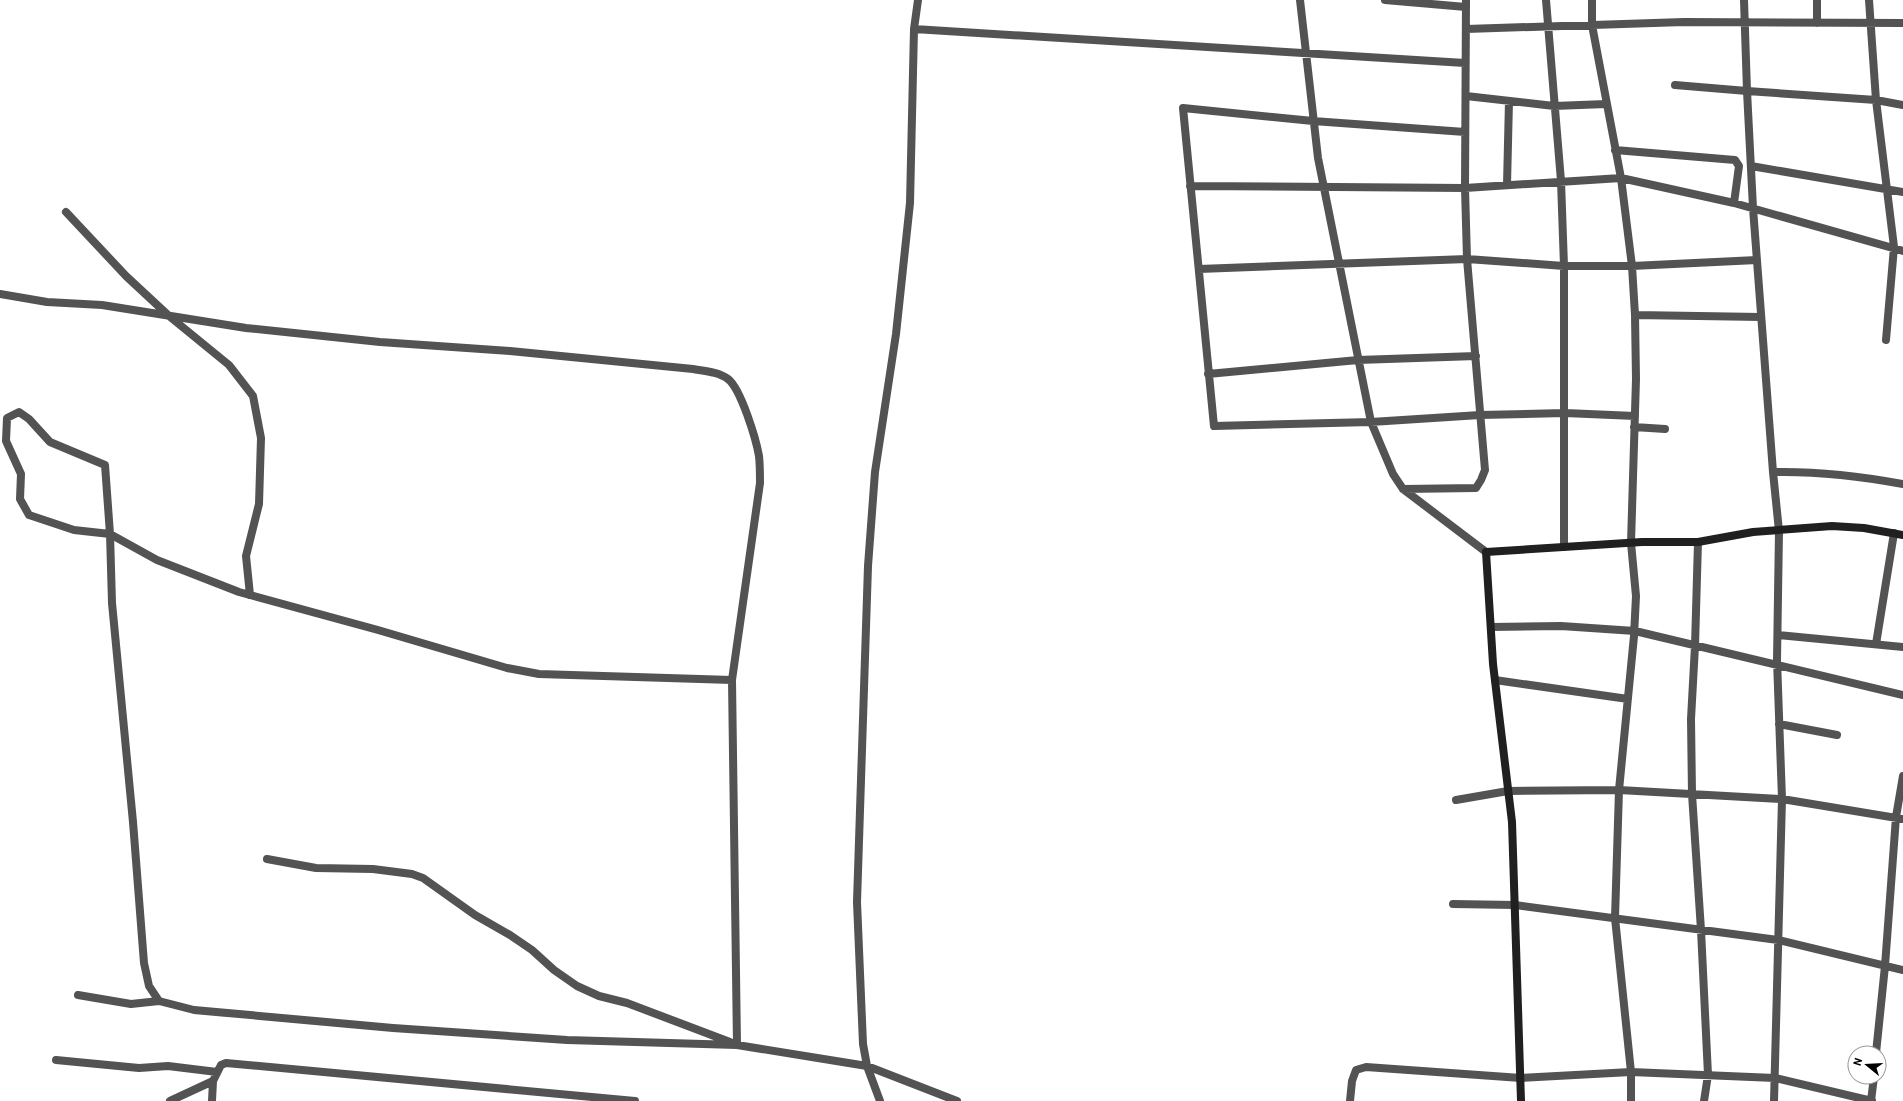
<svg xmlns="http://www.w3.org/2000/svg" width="1903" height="1101" font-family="Barlow,sans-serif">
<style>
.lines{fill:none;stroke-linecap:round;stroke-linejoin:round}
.street{stroke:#535353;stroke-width:8}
.secondary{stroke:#202020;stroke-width:8}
</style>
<rect width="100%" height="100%" fill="#fff"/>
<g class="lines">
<path class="street" d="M1300 0 1318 158 1371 422 1393 474 1403 489 1486 552
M1385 0 1466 7
M1546 0 1561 181 1564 266V547
M1592 0V25L1621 178 1632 266 1635 315 1636 379 1631 543 1636 596 1634 636 1619 790 1615 918 1631 1072V1101
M1744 0 1747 91 1876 100 1903 105
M1817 0V23
M1869 0 1876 100 1894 247 1886 340
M914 29 1465 63
M1466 29 1684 22 1903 23
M1675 85 1747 91 1753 208 1773 472
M1466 96 1554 106 1606 104
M1465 132 1313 121 1183 108 1214 426 1371 422 1480 415 1565 413 1635 416
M1615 150 1735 160 1739 166 1734 203
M1751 166 1903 192
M1507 185 1509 101
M1190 186 1465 188 1621 178 1734 203 1903 251
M66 212 126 276 169 316 229 365 253 396 261 438 259 504 246 556 250 595
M1199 269 1467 259 1564 266H1632L1757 260
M0 294 47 302 102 305 246 328 380 342 510 351 693 369C705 371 719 372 728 379 741 389 756 439 759 456 760 465 760 474 760 483L732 680 737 1045 867 1066 957 1101
M1635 315 1761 317
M1208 374 1358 360 1476 356
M1634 427 1665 429
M1403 489 1476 488 1481 480 1485 470 1467 259 1465 188 1466 0
M1698 542 1695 646 1691 719 1692 794 1701 930 1708 1075 1704 1101
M1491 627 1561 626 1635 631 1903 695
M1778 635 1903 647
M1876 644 1894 533
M732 680 539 674 507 668 378 630 239 592 157 560 110 534 74 530 29 515 20 499 21 474 6 441 7 418 19 412 29 419 50 442 105 465 110 534 112 603 133 822 144 963 149 986 159 1001 194 1010 393 1028 567 1040 737 1045
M1495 680 1628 699
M1779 724 1837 735
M1456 800 1508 791 1619 790 1782 799 1903 819
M267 859 316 868 373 869 412 874 423 878 475 915 510 935 532 950 554 970 577 986 599 996 627 1003 730 1042
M1453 904 1515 905 1778 940 1903 970
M78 995 131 1004 159 1001
M1876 1053 1885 966 1896 817 1903 776
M56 1060 139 1068 168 1066 217 1072
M213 1081 221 1065 226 1063 635 1101
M170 1101 213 1081 212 1101
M880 1101 867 1066 863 1044 857 902 868 566 875 472 896 334 910 203 914 29 918 0
M1350 1101 1352 1081 1356 1070 1366 1067 1521 1078 1631 1072 1775 1078 1872 1101
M1774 1101 1782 799 1777 660 1779 531 1773 472C1817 471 1860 476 1903 484
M1871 1101 1874 1077"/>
<path class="secondary" d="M1521 1101 1512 822 1493 664 1486 552 1642 542H1698L1753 532 1832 526 1864 528 1903 535"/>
</g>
<g transform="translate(1867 1065) rotate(288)"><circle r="19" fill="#ffffff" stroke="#999999"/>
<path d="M0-3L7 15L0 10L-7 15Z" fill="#000000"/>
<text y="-6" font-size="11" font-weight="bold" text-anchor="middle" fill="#000000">N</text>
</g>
</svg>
